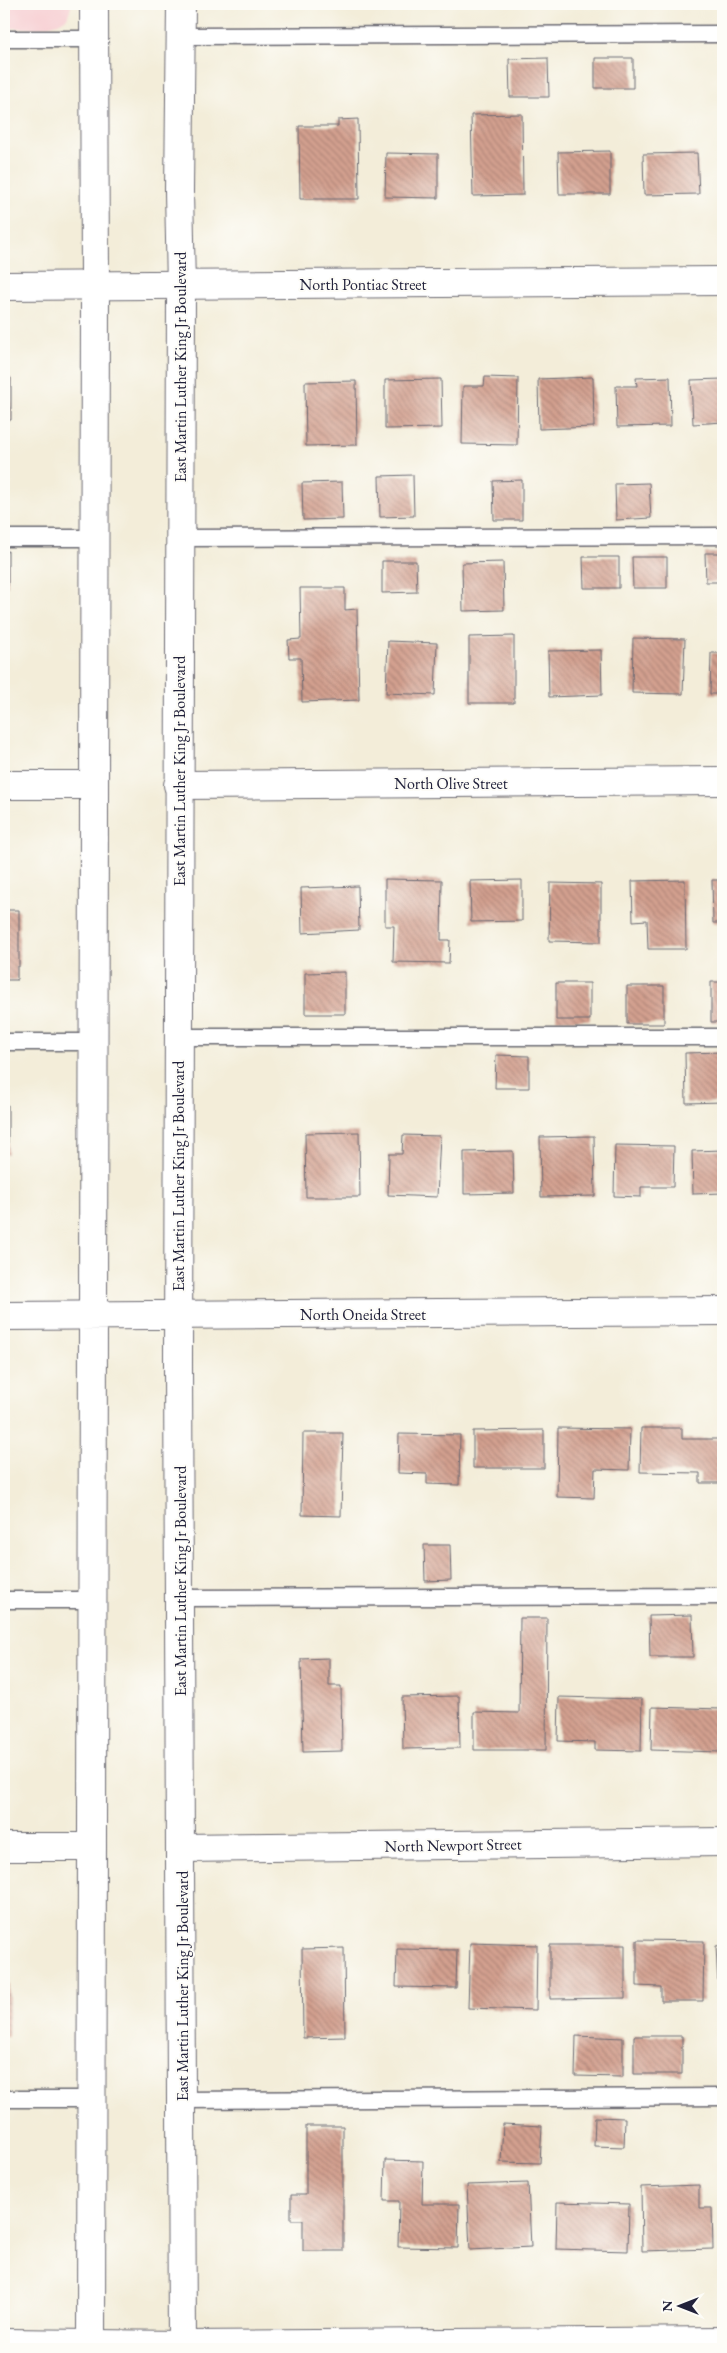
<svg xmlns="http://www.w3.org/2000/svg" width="727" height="2353" font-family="'EB Garamond',serif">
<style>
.built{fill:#f7cfd3}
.building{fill:url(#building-back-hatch)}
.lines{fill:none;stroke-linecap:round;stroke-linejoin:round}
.lane-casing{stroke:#6b6972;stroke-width:19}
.street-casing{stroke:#6b6972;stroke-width:30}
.secondary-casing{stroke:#6b6972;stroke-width:30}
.lane{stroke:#fff;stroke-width:16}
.street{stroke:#fff;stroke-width:28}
.secondary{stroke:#fff;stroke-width:28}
.labels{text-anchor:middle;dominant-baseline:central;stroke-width:4;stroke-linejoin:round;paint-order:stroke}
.street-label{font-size:16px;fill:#22223b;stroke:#fdfcf7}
</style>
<defs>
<pattern id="building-back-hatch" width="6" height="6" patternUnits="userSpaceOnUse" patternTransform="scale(1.25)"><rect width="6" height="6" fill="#d3a08f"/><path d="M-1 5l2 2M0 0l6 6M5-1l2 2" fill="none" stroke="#ab8276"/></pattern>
</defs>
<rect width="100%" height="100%" fill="#fdfcf7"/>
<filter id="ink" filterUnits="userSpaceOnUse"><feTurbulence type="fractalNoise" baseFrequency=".02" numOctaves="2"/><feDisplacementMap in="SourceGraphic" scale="10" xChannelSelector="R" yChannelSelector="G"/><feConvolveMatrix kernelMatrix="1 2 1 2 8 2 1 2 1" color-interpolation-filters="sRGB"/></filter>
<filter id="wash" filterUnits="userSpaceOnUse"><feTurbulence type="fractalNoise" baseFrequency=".0096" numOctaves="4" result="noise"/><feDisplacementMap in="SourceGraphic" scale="20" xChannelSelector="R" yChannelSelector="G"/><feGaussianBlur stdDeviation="1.12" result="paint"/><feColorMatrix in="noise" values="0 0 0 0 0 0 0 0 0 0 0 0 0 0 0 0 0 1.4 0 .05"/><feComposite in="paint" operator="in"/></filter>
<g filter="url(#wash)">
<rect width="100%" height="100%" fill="#f3edd9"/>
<path class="built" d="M4 4H71V7L67 18 58 23 39 28H4Z"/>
<g id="blocks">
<path class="building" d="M548 58 549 97H510L509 59Z
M595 58H633V88H595Z
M522 114 523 195 473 196 471 115Z
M358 119 359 199H300L299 126H338V120Z
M610 151V194H559L558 152Z
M386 153 438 154V198L385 197Z
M697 153 699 194 644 195 643 154Z
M485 377 518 378 517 445 462 444 463 386H484Z
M593 377 594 427 539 429 538 379Z
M670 377 671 426 617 427 616 386H637L636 378Z
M4 378H11V420H4Z
M441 379 442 428 385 429V380Z
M723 379V422L693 424 691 380Z
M356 381 357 445 306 446 305 382Z
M413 475 414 516 380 517 379 476Z
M522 480V520H494L493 481Z
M342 482 343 519 303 520 302 483Z
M649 483 651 518 616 520 615 484Z
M8 551V586H4V552Z
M705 553H723V582H706Z
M583 557H619V588H584Z
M632 557H667V588H633Z
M382 561H416L417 592 382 593Z
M503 562 504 610 463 611 462 563Z
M300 588H345V610L357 609 359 700 302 702 301 658H289L288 640 301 639Z
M514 636V703H469V637Z
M633 638 685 639 683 694 632 693Z
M388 641 437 643 435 695 386 693Z
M601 650 602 695 549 697 548 651Z
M711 653H723V694H710Z
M385 879 442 880 441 940H450L449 963 393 962 394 926H385Z
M522 880V921L471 922 470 881Z
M685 880 686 949H648L647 920 633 921 632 881Z
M712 880H723V923H713Z
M550 883 601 884V942L549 941Z
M358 886 359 930 302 933 301 888Z
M4 910H19V967H17V980H4Z
M345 972V1014H305V973Z
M711 982H723V1022H711Z
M556 983H590V1020H556Z
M627 986H664V1024H627Z
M723 1052V1102L686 1103 685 1053Z
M496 1055 529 1056V1088H495Z
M4 1105H8V1154H4Z
M359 1132 360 1197H306L305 1133Z
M403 1135 440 1136 437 1197 388 1195 389 1154H402Z
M594 1136 595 1196 541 1197 540 1137Z
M615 1145 674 1146 673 1187H641V1197L614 1196Z
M723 1150V1193L693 1194 692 1151Z
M513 1151 514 1193 464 1194V1152Z
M558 1428 630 1429 629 1470 595 1469 594 1498 557 1497Z
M641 1428H682V1439H721V1483H700V1473L640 1472Z
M544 1430V1468H473V1431Z
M303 1433H343L341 1516 302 1515Z
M399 1434 460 1435 459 1485 427 1484V1474L398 1473Z
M424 1545H450L451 1580 425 1581Z
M692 1615 693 1657H650L649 1616Z
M520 1618H547L546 1750H474V1712L519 1713Z
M329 1658V1686H341L342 1751 303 1752 301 1659Z
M459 1696 460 1748 403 1749 402 1697Z
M559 1697 642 1699 641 1751 595 1750V1742L558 1741Z
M652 1707 721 1709V1752L651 1750Z
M637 1940 704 1941 703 2001H661V1987L637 1986Z
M470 1943 537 1945 536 2010 468 2008Z
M550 1945H625V1998L550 1999Z
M723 1945V1986H718L716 1946Z
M344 1948 345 2037 303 2038 302 1949Z
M397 1949 457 1950 456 1988 396 1987Z
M4 1984H9L8 2037H4Z
M576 2036 623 2038V2077L575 2076Z
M634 2036H682V2074H634Z
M595 2117 625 2118 624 2147 594 2146Z
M503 2124 542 2126 540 2163 501 2162Z
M306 2126H343V2251H303V2220H291V2195H306Z
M385 2160 423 2161 422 2204H459L458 2248 398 2247 399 2201H384Z
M528 2183 531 2247 470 2250 467 2185Z
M699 2185V2208H712L713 2249 642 2251 641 2187Z
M557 2202 629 2204 628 2251 556 2249Z
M4 2207H5L7 2261H4Z"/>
</g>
</g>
<g filter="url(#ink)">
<use href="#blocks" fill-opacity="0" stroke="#6b6972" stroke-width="1"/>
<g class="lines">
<defs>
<path id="lane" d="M181 36 723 34
M4 39H94
M4 538H94
M180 538 723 536
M178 1037H723
M4 1042H93
M180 1598 723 1596
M4 1600H93
M4 2099H91
M182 2100 723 2097"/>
<path id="street" d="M4 286 723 281
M4 785H93
M178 785 723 781
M4 1847H92
M182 1848 723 1842
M4 2343 182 2345 723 2341"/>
<path id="secondary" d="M181 4 179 191 181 287 178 1363 182 2349
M4 1316 723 1311
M91 2349 95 286 94 4"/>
</defs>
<use href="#lane" class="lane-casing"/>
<use href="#street" class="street-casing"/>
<use href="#secondary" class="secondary-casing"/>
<use href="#lane" class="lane"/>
<use href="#street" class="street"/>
<use href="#secondary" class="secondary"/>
</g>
</g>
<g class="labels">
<g class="street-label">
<text x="363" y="284">North Pontiac Street</text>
<text transform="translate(180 367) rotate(-90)">East Martin Luther King Jr Boulevard</text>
<text transform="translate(179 771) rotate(-90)">East Martin Luther King Jr Boulevard</text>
<text x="451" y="783">North Olive Street</text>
<text transform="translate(178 1176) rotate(-90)">East Martin Luther King Jr Boulevard</text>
<text x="363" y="1314">North Oneida Street</text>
<text transform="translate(180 1581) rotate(-90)">East Martin Luther King Jr Boulevard</text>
<text transform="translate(453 1845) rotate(-1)">North Newport Street</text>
<text transform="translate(182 1986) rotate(-90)">East Martin Luther King Jr Boulevard</text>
</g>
</g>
<rect width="727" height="2353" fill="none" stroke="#fdfcf7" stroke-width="20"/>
<g transform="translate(680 2306) rotate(270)" stroke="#fdfcf7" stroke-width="4" paint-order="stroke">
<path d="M0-4L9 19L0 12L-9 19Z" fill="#22223b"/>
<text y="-8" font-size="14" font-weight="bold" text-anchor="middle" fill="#22223b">N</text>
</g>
</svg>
